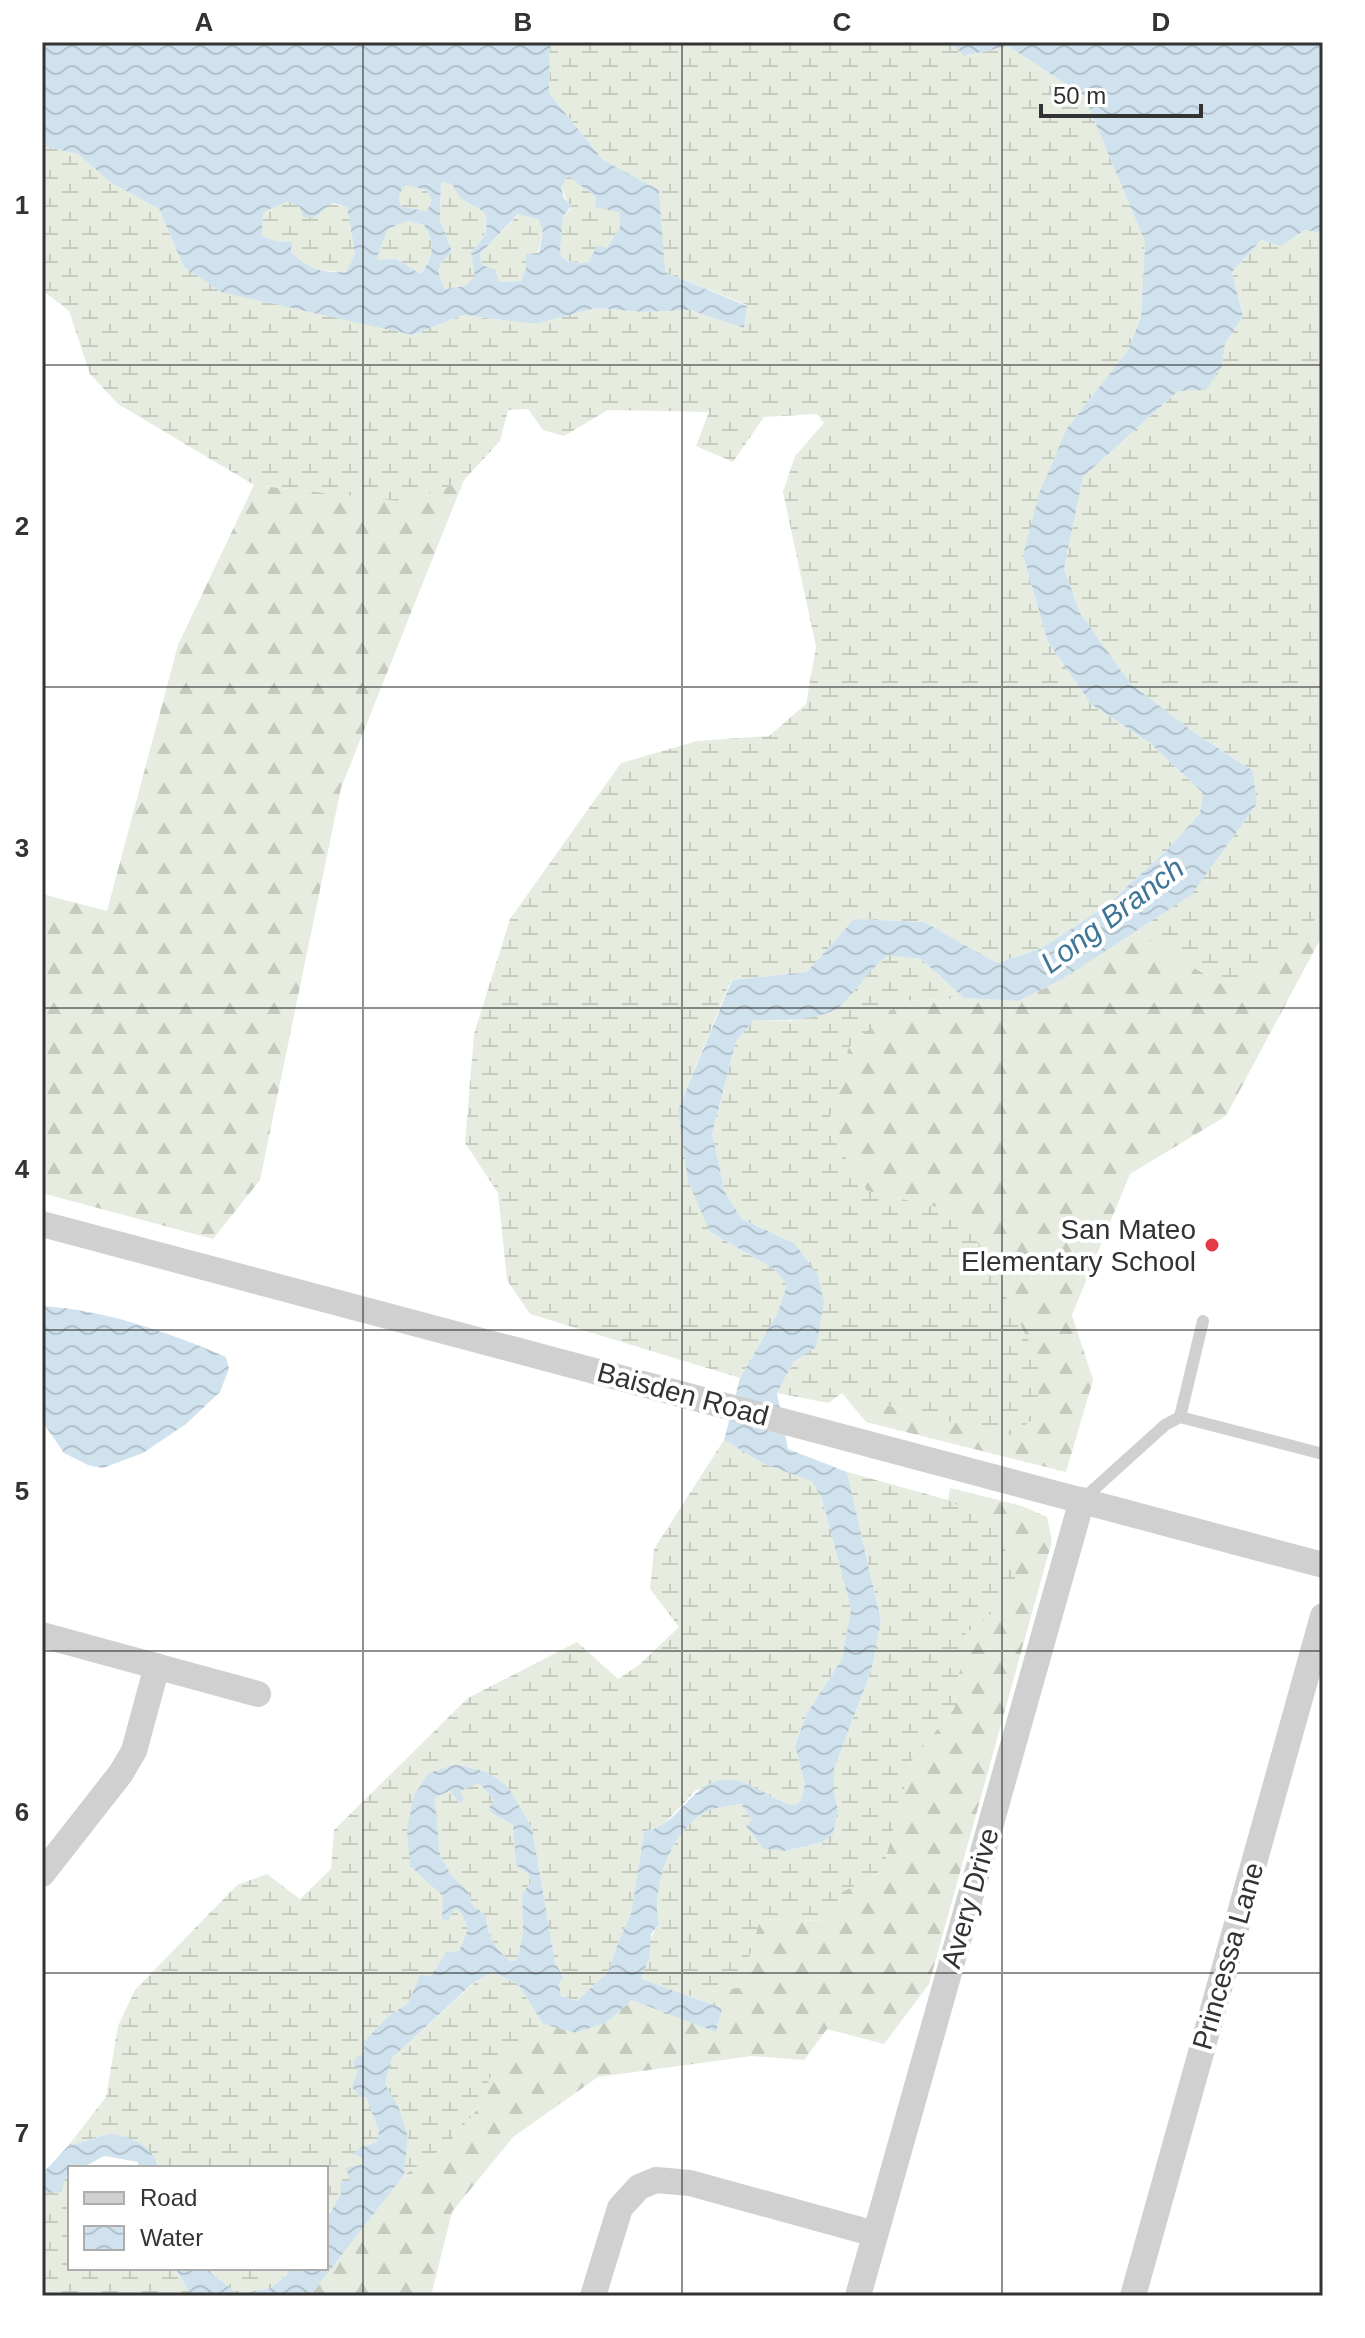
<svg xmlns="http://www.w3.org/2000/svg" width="1365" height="2338" font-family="Arial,sans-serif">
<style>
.forest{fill:url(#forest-firs)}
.wetland{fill:url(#wetland-marsh)}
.water{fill:url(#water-waves);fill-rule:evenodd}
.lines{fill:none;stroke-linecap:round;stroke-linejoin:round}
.lane{stroke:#d0d0d0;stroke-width:12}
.street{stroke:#d0d0d0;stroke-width:26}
.grid{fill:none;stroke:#333;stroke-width:2;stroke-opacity:0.55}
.poi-dot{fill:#e63946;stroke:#fff;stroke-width:3}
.labels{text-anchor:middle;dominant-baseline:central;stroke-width:8;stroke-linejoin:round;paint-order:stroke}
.poi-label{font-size:28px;fill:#333;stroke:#fff;text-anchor:end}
.street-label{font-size:28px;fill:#333;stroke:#fff}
.water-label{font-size:30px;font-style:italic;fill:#3f7597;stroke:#fff}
.neatline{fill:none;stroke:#333;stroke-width:3}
.grid-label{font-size:26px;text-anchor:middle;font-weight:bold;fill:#333}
</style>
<defs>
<pattern id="forest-firs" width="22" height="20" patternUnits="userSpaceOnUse" patternTransform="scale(2)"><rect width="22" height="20" fill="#e6ecdf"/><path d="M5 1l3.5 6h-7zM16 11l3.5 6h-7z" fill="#c6cbc0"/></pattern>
<pattern id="wetland-marsh" width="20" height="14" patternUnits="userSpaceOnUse" patternTransform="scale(2)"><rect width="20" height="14" fill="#e6ecdf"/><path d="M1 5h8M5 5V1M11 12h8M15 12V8" fill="none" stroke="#c6cbc0"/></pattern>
<pattern id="water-waves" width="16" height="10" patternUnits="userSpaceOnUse" patternTransform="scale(2)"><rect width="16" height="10" fill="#cfe2ee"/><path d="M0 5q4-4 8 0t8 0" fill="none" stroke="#b2c2cd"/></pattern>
</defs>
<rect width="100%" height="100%" fill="#fff"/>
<path class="forest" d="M464 480 341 788 260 1180 213 1239 42 1193V894L107 911 178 645 254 485 407 502Z
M1323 904V934L1226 1116 1130 1174 1072 1315 1093 1380 1066 1472 866 1422 842 1393 1007 1437 962 1213 867 1191 827 1128 848 1047 902 1001 964 998 1018 1001 1061 980 1133 931 1236 993 1306 936Z
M950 1488 1022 1506 1047 1517 1052 1541 929 1984 884 2044 827 2029 804 2060 752 2056 598 2077 513 2137 452 2212 431 2296H310L404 2175 447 2145 480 2106 494 2067 543 2024 577 2033 607 2022 632 2000 722 2008 689 1996 741 1987 760 1919 828 1921 842 1892 882 1872 912 1760 954 1709 965 1633 1007 1601 997 1527 948 1500Z"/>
<path class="wetland" d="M550 42H950L965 56 1008 46 1084 96 1145 242 1141 317 1128 350 1067 428 1023 555 1048 642 1091 704 1150 743 1203 793 1200 813 1168 849 1107 905 1042 948 997 963 924 922 854 919 807 972 731 980 678 1110 710 1232 774 1269 787 1285 777 1314 740 1378 530 1314 507 1280 498 1193 465 1143 474 1034 510 919 621 763 697 741 769 736 806 704 816 647 783 492 795 456 824 423 817 414 764 417 733 462 696 446 709 412 608 410 564 436 543 430 528 409 508 410 500 441 464 480 407 502 254 485 118 404 90 374 69 311 42 290V146L78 154 110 182 159 209 184 267 413 335 463 315 535 324 596 308 643 312 690 310 744 328 747 305 664 272 659 190 603 160 549 93Z
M568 175 619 211 620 228 605 249 598 245 588 262 581 263 565 260 560 253 563 216 571 209 561 188Z
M441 182 453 184 460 198 484 212C489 230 484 238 471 252L476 277 465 286 444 289C436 269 438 267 452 251L440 220Z
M406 184 426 190 432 200 427 212 401 208C398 198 399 191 406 184Z
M288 200C309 211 324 200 347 207L355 254 346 272C322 272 309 269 291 252L292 242 276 241 262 236 263 212Z
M519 214 538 219 543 232 538 253 526 255V268L521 281 499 282 482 265 480 254Z
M408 221 424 225C435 242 434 258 420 274L397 259 375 261 388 229Z
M1305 230 1323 233V904L1306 936 1236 993 1133 931 1191 894 1257 804 1253 771 1195 733 1131 684 1080 613 1064 569 1083 477 1178 391 1222 366 1225 344 1243 316 1232 272 1261 240 1281 246Z
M888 954 921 959 964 998 902 1001 849 1047 827 1128 867 1191 962 1213 1042 1366 1035 1418 1007 1437 842 1393 828 1403 777 1393 794 1361V1243L742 1219 725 1192 712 1134 736 1041 754 1020 792 1021Z
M724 1440 764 1464 812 1480 822 1499 851 1609 842 1659 806 1715 795 1746 805 1784 801 1800 795 1805 784 1803 740 1782 696 1790 663 1825 644 1832 631 1914 619 1940 608 1972 577 2001 561 1996 559 1983 564 1977 555 1962 532 1828 487 1772 455 1764 429 1773 443 1897 461 1913 468 1929 459 1951 446 1952 431 1976H420L408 2003 387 2017 366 2041 358 2071 360 2097H366L379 2131 377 2142 361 2147 354 2155 364 2159V2164L329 2213 326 2212V2168H159L157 2161 109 2134 68 2146 106 2097 118 2026 135 1990 237 1885 267 1874 300 1899 331 1869 334 1830 468 1698 577 1642 618 1679 639 1665 679 1627 650 1589 654 1549Z
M847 1472 948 1500 997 1527 1015 1578 1007 1601 965 1634 954 1709 912 1760 882 1872 842 1892 829 1921 760 1919 741 1987 689 1996 641 1980C647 1961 647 1938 659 1924 650 1888 674 1824 710 1810 719 1807 731 1806 741 1804L752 1820 764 1849 785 1851 822 1842 838 1810 834 1792V1769L872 1668 881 1621Z
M479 1782 494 1800 490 1812 513 1825 516 1865 528 1874 531 1882 522 1894 523 1933 517 1960 510 1961C495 1948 487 1936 486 1916L472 1904 468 1891 452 1876 440 1855 435 1796Z
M492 1972 518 1984 543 2024 494 2067 480 2106 447 2145 404 2175 408 2137 385 2084 392 2058 472 1985Z
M70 2175V2268H175L192 2296H42V2196Z
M205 2268H295L271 2288 238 2294Z"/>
<path class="water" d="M42 42H550L549 93 603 160 659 190 665 272 747 306 744 328 690 310 643 312 596 308 535 324 463 315 413 335 221 292 184 267 159 209 110 182 78 154 42 146ZM568 176 596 197 595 207 619 212 620 228 606 248 598 245 588 262 581 263 565 260 560 253 563 216 572 206 564 198 561 188ZM441 182 452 184 460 198 484 212C490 230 484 238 471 252L475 277 465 286 445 289C435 269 438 267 452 251L440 220ZM406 185 426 190 432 200 427 211 401 207C398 198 399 191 406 185ZM288 201 300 207 303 217 313 218 333 203 347 207 355 254 346 272C322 273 309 269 291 252L292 242 276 241 262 236 263 212ZM518 214 538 219 543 232 539 253 526 254V268L521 281 499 282 495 270 482 265 480 254ZM408 221 424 225C435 242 434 259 420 274L397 259 376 260 388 229Z
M950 42H1323V233L1305 230 1281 246 1261 240 1232 272 1243 316 1225 344 1222 366 1206 390 1178 391 1083 477 1064 569 1080 613 1131 684 1195 733 1253 771 1257 804 1191 895 1061 980 1018 1001 964 998 921 959 888 955C869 969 858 990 840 1006 823 1021 776 1021 754 1020L736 1041 712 1134 725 1192 742 1219 794 1243 818 1275 824 1302 816 1347 794 1361 777 1393 788 1449 847 1472 881 1621 872 1668 834 1769V1792L838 1810 833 1834 822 1842 785 1851 764 1849 746 1826 752 1820 741 1804C731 1806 719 1807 710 1810 673 1825 650 1888 659 1924L651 1934 649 1958 641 1979 722 2008 716 2032 632 2000 607 2022 576 2033 543 2024 518 1984 492 1972 471 1985 392 2058 385 2084 398 2106 408 2137 404 2175 310 2296H192L175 2268H205L238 2294 271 2288 295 2268H326V2212L330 2213 341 2194 340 2183 350 2180 346 2168 364 2164V2159L353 2154 361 2147 377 2142 379 2131 366 2097H360L352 2087 358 2071 353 2064 356 2057 363 2055 365 2041 387 2017 408 2003 420 1975 431 1976 446 1952 459 1951 468 1929 461 1913 455 1908 448 1920 442 1919 443 1896 410 1866 407 1829 414 1795 429 1773 455 1764 487 1772 508 1787 532 1828 555 1962 564 1978 559 1983 561 1996 577 2001 608 1972 619 1940 631 1914 644 1832C650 1830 657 1828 662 1825 689 1808 701 1770 742 1782 761 1788 775 1802 795 1805L801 1800 805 1784 795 1746 806 1715 842 1659 851 1609 822 1499 812 1481 764 1464 724 1440 740 1378 777 1314 787 1285 774 1269 710 1232 688 1181 678 1110 732 980 807 972 854 919 924 922 997 963 1042 948 1107 905 1168 849 1200 813 1203 793 1150 743 1091 704 1048 642 1023 555 1039 494 1067 428 1128 350 1141 317 1145 242 1084 96 1008 46 964 56ZM479 1783 494 1800 489 1808 490 1812 513 1825 516 1865 528 1874 531 1882 522 1894 523 1933 517 1960 510 1961C495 1948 487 1936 486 1916L472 1904 468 1891 452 1876 440 1855 435 1797 450 1791 460 1803 464 1800 460 1791Z
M42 1306C105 1310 168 1332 226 1357L229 1369 220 1392 186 1424 143 1453 103 1468 88 1465 64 1453 42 1421Z
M109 2134C131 2136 152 2145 159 2168H139L138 2162 104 2156 82 2168H70V2175L66 2177 61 2192 45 2193 42 2196V2174L68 2146Z"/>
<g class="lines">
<path class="lane" d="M1180 1417 1203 1321
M1082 1500 1165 1425 1180 1417 1323 1454"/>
<path class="street" d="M42 1224 1323 1565
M42 1635 258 1694
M42 1874 121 1773 134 1751 157 1666
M593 2296 620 2208 639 2187 656 2180 690 2183 875 2234
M858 2296 1082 1500
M1133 2296 1323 1616"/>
</g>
<path class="grid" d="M363 42V2296M682 42V2296M1002 42V2296M42 365H1323M42 687H1323M42 1008H1323M42 1330H1323M42 1651H1323M42 1973H1323"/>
<circle class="poi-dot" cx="1212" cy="1245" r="8"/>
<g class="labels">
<g class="poi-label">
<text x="1196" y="1229">San Mateo<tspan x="1196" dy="32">Elementary School</tspan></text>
</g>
<g class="street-label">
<text transform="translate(683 1394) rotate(15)">Baisden Road</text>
<text transform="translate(970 1898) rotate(-74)">Avery Drive</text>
<text transform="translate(1228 1956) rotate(-74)">Princessa Lane</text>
</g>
<g class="water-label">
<text transform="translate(1112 915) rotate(-37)">Long Branch</text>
</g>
</g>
<rect width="1365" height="2338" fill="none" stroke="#ffffff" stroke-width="88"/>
<rect x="68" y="2166" width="260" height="104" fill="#ffffff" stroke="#adadad" stroke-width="2"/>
<rect x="84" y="2192" width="40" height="12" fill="#d0d0d0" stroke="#adadad" stroke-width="2"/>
<text x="140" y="2206" font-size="24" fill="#333333">Road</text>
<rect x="84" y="2226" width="40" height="24" fill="url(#water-waves)" stroke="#adadad" stroke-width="2"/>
<text x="140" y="2246" font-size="24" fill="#333333">Water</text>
<path d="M1041 104v12h160v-12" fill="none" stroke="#333333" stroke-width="4"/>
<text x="1053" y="104" font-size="24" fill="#333333" stroke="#ffffff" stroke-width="6" paint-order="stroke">50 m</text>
<rect x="44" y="44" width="1277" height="2250" class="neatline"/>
<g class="grid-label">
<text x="204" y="31">A</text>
<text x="523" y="31">B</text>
<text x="842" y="31">C</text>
<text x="1161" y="31">D</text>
<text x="22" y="214">1</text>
<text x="22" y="535">2</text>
<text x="22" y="857">3</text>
<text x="22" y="1178">4</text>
<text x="22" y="1500">5</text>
<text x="22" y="1821">6</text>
<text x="22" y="2142">7</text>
</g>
</svg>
